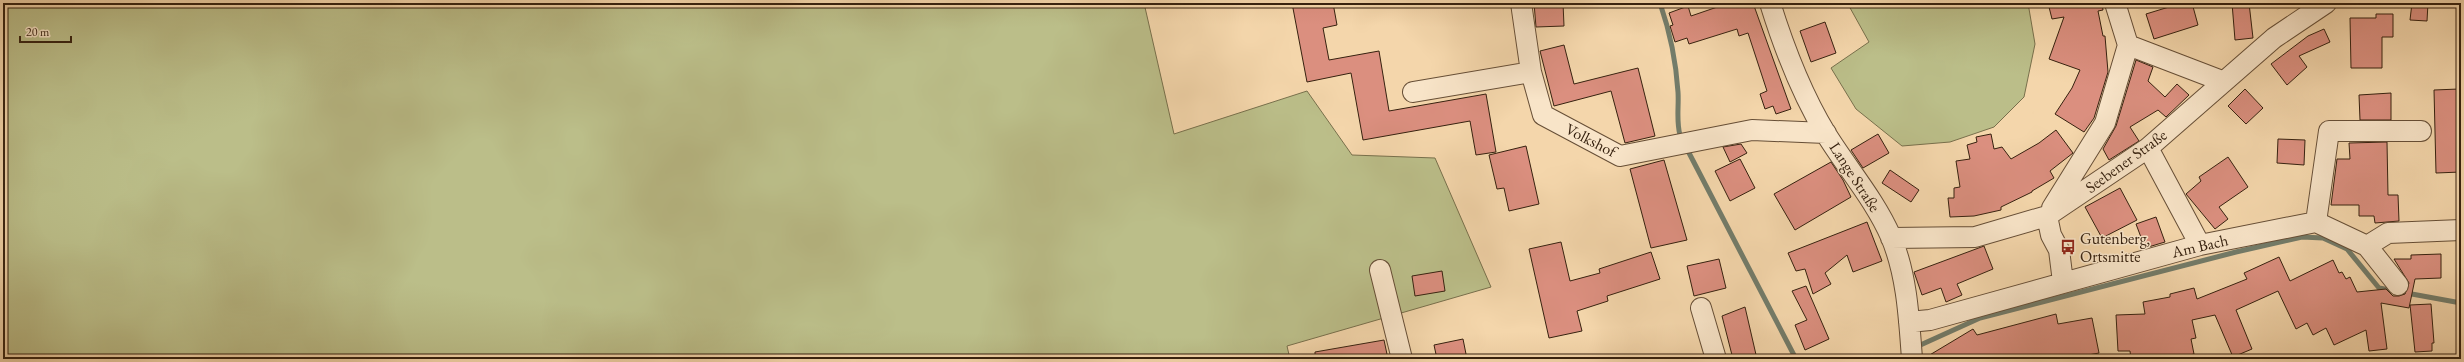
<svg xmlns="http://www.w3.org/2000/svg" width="2464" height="362" font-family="'EB Garamond',serif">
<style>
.green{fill:#bbbe89;stroke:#78704c}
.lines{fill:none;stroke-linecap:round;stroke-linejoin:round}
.stream{stroke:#737c6a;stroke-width:5}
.building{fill:#db8f7f;stroke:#36210f}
.minor-casing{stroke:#664e36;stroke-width:22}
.minor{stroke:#f8e4c8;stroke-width:20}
.labels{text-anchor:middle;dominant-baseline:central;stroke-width:3;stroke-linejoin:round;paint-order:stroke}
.street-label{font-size:16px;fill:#36210f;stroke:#f8e4c8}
.poi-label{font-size:16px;fill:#36210f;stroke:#f8e4c8;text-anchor:start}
</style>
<rect width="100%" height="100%" fill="#f4d6ab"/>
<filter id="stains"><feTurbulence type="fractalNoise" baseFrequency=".005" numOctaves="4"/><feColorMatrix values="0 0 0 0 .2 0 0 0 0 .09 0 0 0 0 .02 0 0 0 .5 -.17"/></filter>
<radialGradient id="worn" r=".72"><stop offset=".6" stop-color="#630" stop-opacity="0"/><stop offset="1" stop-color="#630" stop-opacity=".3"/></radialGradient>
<path class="green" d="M3 3H1144L1174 134 1307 91 1352 155 1435 158 1491 287 1287 346 1290 359H3Z
M1833 3H2028L2035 44 2024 97 1994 127 1950 142 1902 146 1856 109 1831 68 1869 42 1849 6Z"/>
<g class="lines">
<path class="stream" d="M1660 3C1670 32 1676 61 1678 92 1679 106 1676 121 1680 135
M1688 151 1796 359
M1916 347 1980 318 2236 252 2302 237 2323 238 2347 249 2379 288 2461 303
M1899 359 1908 353"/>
</g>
<path class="building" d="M1292 3H1333L1337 25 1323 28 1329 60 1379 51 1389 111 1486 94 1496 152 1476 155 1470 121 1363 140 1351 73 1307 82Z
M1534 3H1563L1564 26 1536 27Z
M1729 3H1753L1791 109 1776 114 1773 106 1765 109 1760 94 1767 91 1748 33 1739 36 1737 29 1689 44 1687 38 1675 42 1670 26 1673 25 1669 13 1688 6 1691 16Z
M2070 3H2102L2103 10 2098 11 2103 36H2105L2108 72 2094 118 2084 132 2055 114 2072 88 2080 70 2049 59 2064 17 2052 19 2049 7Z
M2182 3H2192L2198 25 2154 39 2146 14Z
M2232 3H2249L2253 38 2235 40Z
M2412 3H2428L2427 21 2410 20Z
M2376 14H2393V37H2382V68H2351L2350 18H2376Z
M1825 22 1836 53 1811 62 1800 31Z
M2324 29 2330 42 2299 56 2307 67 2287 85 2271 64 2308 36Z
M1564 45 1574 84 1638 68 1655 136 1625 143 1611 91 1554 106 1540 51Z
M2136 60 2153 67 2148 81 2165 97 2177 84 2189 95 2166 117 2158 110 2130 127 2139 141 2109 160 2103 149 2116 126Z
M2245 89 2263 108 2246 124 2228 106Z
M2459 89 2461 172 2436 173 2434 90Z
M2391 93V120H2360L2359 95Z
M2056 130 2073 153 2050 171 2054 178 2032 191V192L2001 207V210L1974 216 1950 217 1948 198H1954V188L1960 187 1956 161 1970 159 1967 145 1977 142 1976 137 1991 134 1994 149 2002 147 2011 159 2039 143Z
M1878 134 1889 153 1863 168 1851 150Z
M2278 139 2305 140 2304 165 2277 163Z
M2387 142 2388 195H2398L2399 221 2375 223 2374 216H2359V205H2331L2337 159H2350L2349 143Z
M1741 144 1747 153 1730 162 1723 147Z
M1526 146 1539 204 1509 211 1504 188 1497 189 1489 155Z
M2228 157 2248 187 2219 207 2228 219 2215 229 2186 194 2201 181 2199 177Z
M1740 159 1755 188 1730 201 1715 171Z
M1664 160 1687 240 1651 248 1630 169Z
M1831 162 1843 180 1851 197 1795 230 1774 194Z
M1890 170 1919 190 1911 202 1882 183Z
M2120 188 2137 220 2102 238 2085 207Z
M2156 217 2165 242 2145 248 2136 224Z
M1867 222 1882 261 1853 272 1847 255 1825 273 1831 284 1813 294 1805 269 1796 271 1788 253Z
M1561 242 1570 281 1600 273 1599 269 1651 252 1660 279 1607 296 1608 301 1577 311 1582 331 1549 338 1529 249Z
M1984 246 1993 269 1957 284 1962 295 1946 302 1941 288 1922 295 1914 272Z
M2441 254V278L2415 279 2409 308 2381 303 2387 349 2369 351 2366 330 2334 345 2326 328 2313 335 2307 323 2296 329 2278 291 2236 310 2252 349 2233 357 2215 315 2192 320 2196 338 2191 339 2194 354 2185 356V359H2131L2130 351H2118L2116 315 2145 314 2143 302 2170 297V294L2194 288 2197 299 2247 279 2244 273 2279 257 2290 281 2333 260 2339 273 2342 272 2346 279 2350 277 2357 292 2386 289 2393 296H2399L2405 294 2409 283 2394 259H2411V255Z
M1719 259 1726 288 1694 296 1687 266Z
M1442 271 1445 291 1415 296 1412 276Z
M1806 286 1829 339 1805 350 1795 325 1807 320 1792 291Z
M2431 304 2434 343H2432V351L2415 352 2410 305Z
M1745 307 1757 359H1733L1722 316Z
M2056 314 2058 324 2092 318 2099 353 2066 359H1923L1973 329 1977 335Z
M1463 339 1467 359H1437L1434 345Z
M1384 340 1388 359H1315V352Z"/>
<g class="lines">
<defs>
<path id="minor" d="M1521 3 1531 72 1543 115 1620 156 1752 130 1826 133
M1770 3C1784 48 1801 93 1826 134 1847 168 1875 200 1891 237 1907 275 1909 318 1912 359
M2128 45 2222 81
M1413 92 1531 72
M2148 148 2200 245
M2052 208 2105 123 2128 45 2115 3
M2047 216 2051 235 2059 250 2063 282
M2316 222 2329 131H2421
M1891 238 1975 237 2047 216 2148 148 2274 38 2326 3
M2367 246 2388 233 2461 230
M1380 270 1402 359
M1701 308 1716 359
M1909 322 1930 320 2200 245 2316 222 2367 246 2398 285"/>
</defs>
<use href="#minor" class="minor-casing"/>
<use href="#minor" class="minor"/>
</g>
<defs>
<symbol id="bus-bare" viewBox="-9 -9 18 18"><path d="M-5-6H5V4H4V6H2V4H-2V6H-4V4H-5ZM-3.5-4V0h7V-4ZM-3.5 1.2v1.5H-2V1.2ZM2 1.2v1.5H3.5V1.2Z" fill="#8f2418" stroke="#f8e4c8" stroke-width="2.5" paint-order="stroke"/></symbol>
</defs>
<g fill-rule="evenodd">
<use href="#bus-bare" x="2057" y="236" width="22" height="22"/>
</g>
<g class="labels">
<g class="street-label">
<text transform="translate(1591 140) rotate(27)">Volkshof</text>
<text transform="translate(2126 161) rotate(-36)">Seebener Straße</text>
<text transform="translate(1855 177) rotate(57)">Lange Straße</text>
<text transform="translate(2200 246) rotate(-13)">Am Bach</text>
</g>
<g class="poi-label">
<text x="2080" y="238">Gutenberg,<tspan x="2080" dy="18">Ortsmitte</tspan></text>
</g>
</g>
<rect width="2464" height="362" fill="none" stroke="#f4d6ab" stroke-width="16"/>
<rect x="4" y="4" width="2456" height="354" fill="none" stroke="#36210f" stroke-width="2"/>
<rect x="8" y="8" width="2448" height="346" fill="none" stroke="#36210f"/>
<path d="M20 36v6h51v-6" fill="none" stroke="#36210f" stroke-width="2"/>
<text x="26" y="36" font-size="12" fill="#36210f" stroke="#f8e4c8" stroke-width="3" paint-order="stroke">20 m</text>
<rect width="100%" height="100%" filter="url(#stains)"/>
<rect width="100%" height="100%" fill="url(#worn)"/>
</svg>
